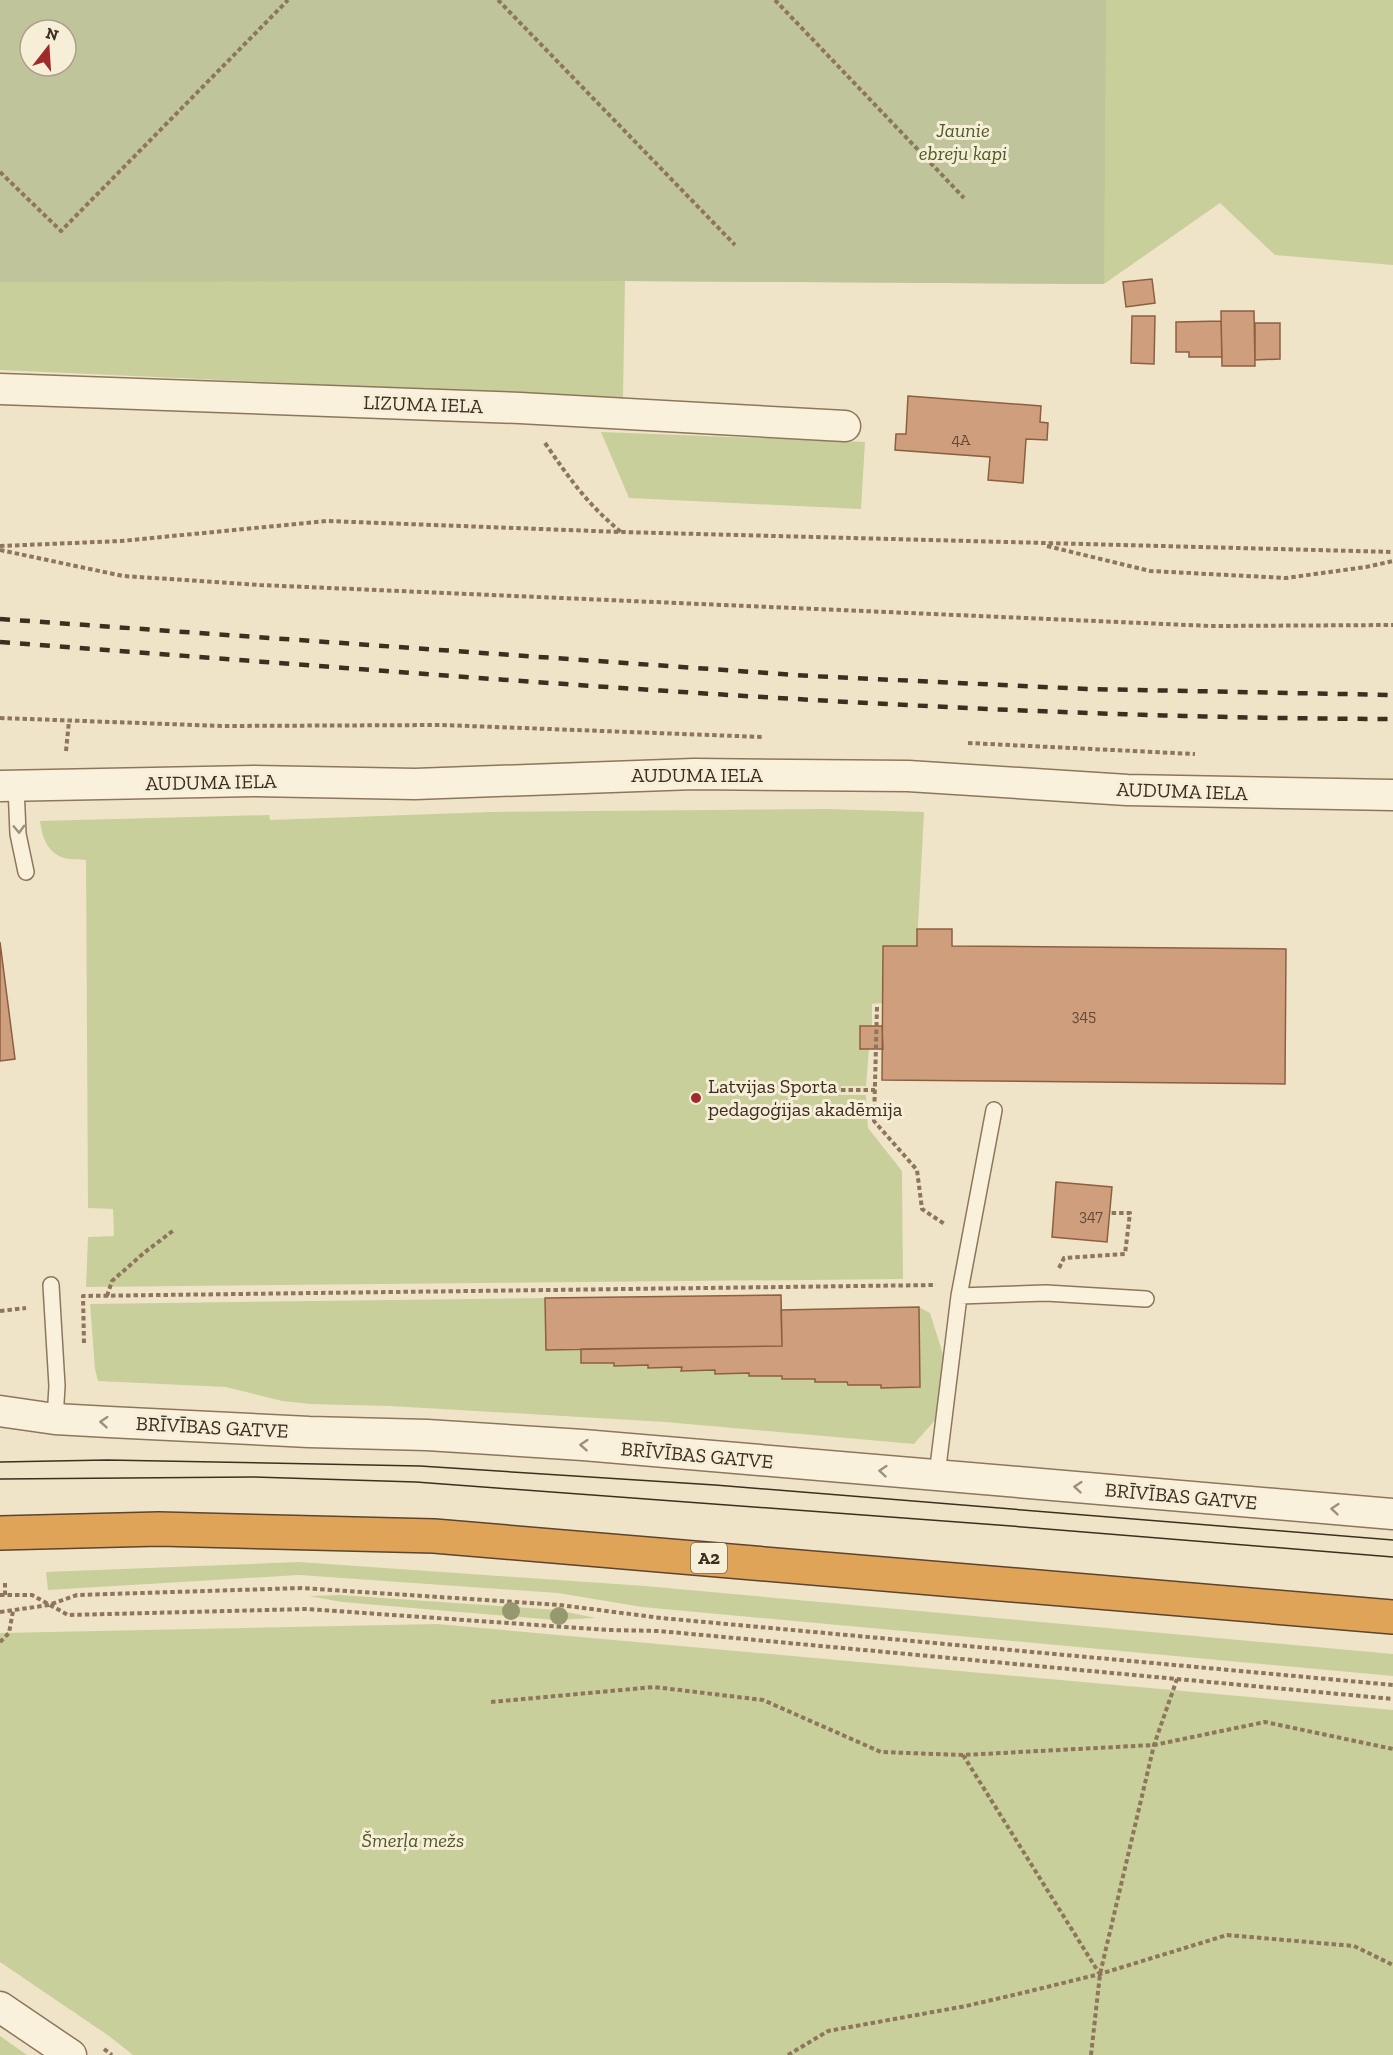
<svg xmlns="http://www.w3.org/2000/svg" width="1393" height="2055" font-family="'Zilla Slab',serif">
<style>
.green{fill:#c9cf9b;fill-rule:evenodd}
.cemetery{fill:#bfc49a;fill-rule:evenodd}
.building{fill:#cf9f7d;stroke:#8d5f41;stroke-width:1.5}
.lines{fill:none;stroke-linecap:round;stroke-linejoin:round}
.lane-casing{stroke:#8d765c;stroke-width:18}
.street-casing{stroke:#8d765c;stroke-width:33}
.highway-casing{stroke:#5b4430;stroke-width:36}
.path{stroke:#8d765c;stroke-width:4;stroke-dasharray:4.5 3;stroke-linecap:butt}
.lane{stroke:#faf1dc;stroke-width:15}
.street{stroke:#faf1dc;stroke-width:30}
.highway{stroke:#e0a458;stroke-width:33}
.tram{stroke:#3d2e20;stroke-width:1.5}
.rail{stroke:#3d2e20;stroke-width:4.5;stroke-dasharray:10 10;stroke-linecap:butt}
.tree{fill:#96986f}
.oneway{stroke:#9c907e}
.poi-dot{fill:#9e2a2b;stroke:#f7eed8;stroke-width:2}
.labels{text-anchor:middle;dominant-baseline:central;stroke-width:6;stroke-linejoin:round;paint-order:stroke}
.number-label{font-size:16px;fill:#624a37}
.shield{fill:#f7eed8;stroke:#756857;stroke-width:1.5}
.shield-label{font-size:18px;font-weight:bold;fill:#3d2e20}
.park-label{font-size:20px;font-style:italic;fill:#4d5a26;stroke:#f7eed8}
.street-label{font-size:20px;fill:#3d2e20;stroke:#f7eed8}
.poi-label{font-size:20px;fill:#3d2e20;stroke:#f7eed8;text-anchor:start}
</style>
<rect width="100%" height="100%" fill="#f0e4c8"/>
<path class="green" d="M0 0H1393V265L1275 255 1220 203 1104 284 625 281 623 398 0 370ZM30 30H66V66H30Z
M601 432 865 442 861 509 629 498Z
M827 809 924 812 917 946H883V1003L872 1004V1026H860V1049H869L866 1086H841L840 1095H866L868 1128 902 1171 903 1279 86 1287 88 1237 114 1236 113 1209 88 1208 86 860C79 859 68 860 61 857 46 850 42 836 40 821L269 815 270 820 490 812Z
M545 1298 581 1349V1363H614V1366L648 1365V1368L682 1367V1371L715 1370 749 1373V1376H782L783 1379H815V1382H847L848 1385H881V1388L920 1387 919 1307 930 1313 946 1364 936 1419 914 1444 665 1422 390 1406 310 1404 282 1401 226 1387 98 1381 95 1369 90 1304Z
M299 1562 645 1586 1393 1654V1676L642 1607 558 1593 299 1575 48 1590 46 1572Z
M340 1595 557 1610 596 1618 555 1620 342 1602 309 1596Z
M437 1624 1393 1710V2055H133L109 2036 0 1962V1633Z
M0 2036 27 2055H0Z"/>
<path class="cemetery" d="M0 0H1106L1104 284 624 281 0 282ZM30 30H66V66H30Z"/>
<path class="building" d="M1152 279 1155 303 1126 307 1123 282Z
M1221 311H1254L1255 366H1222Z
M1132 316H1155L1154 364 1131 363Z
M1221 321 1222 357H1189V352H1176V322Z
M1255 323H1280V359L1255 360Z
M908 396 1041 406 1040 422 1048 423 1047 440 1026 439 1023 483 988 480 990 457 895 450 896 434H906Z
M917 929H952V946L1286 949 1285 1084 882 1080 883 946H917Z
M0 942 15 1059 0 1061Z
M860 1026H882L883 1049H860Z
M1056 1182 1112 1187 1107 1242 1052 1237Z
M781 1295 782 1346 546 1350 545 1298Z
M919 1307 920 1387 881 1388V1385H848L847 1382H815V1379H782V1376H749V1373L715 1374V1370L681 1371 682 1367 648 1368V1365L614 1366V1363H581V1349L782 1346 781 1310Z"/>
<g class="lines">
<defs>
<path id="lane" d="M16 786 18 834 26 872
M51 1285 57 1386 55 1419
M959 1296 1046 1293 1146 1299
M937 1475 959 1296 994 1110"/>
<path id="street" d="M0 389 520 408 845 426
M0 786 254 781 415 784 694 774 908 776 1127 790 1393 795
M0 1411 55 1419 109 1422 309 1432 427 1435 583 1445 1393 1514
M0 2007 71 2055"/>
<path id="highway" d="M0 1533 159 1529 434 1536 1393 1617"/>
</defs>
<use href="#lane" class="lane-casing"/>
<use href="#street" class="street-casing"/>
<use href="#highway" class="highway-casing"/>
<path class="path" d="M498 0 735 245
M775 0 964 198
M0 172 61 231 288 0
M545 443C569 478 588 505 621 532
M0 546 121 541 327 521 621 532 1393 552
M1047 546 1150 571 1286 578 1366 567 1393 561
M0 550 123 576 260 585 1211 626 1393 625
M0 718 223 726 442 725 763 737
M968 743 1195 754
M66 751 69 721
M877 1007 874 1121 917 1170 922 1209 946 1225
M841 1090H875
M1059 1268 1064 1258 1125 1254 1130 1213H1109
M107 1296 112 1281 145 1252 174 1230
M0 1311 26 1308
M84 1343 83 1296 936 1285
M0 1595H32L68 1615 307 1609 608 1630 659 1631 1393 1699
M5 1595V1581
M0 1612 49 1605 77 1595 302 1588 560 1605 661 1618 1393 1685
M0 1642 9 1633 13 1611
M491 1702 654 1687 763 1700 881 1752 963 1755 1154 1745 1265 1722 1393 1749
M963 1755 1099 1973
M104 2049 112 2055
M788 2055 828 2031 966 2006 1022 1993 1100 1974 1227 1935 1354 1946 1393 1965
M1091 2055 1100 1974 1154 1745 1177 1679"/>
<use href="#lane" class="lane"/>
<use href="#street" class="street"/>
<use href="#highway" class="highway"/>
<path class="tram" d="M0 1462 107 1460 420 1466 715 1485 1393 1540
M0 1479 253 1477 416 1482 998 1525 1393 1557"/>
<path class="rail" d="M0 619 810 676 1087 689 1393 695
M0 642C464 676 928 718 1393 719"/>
</g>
<g class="tree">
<circle cx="511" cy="1611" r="9"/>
<circle cx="559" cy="1616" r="9"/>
</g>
<defs><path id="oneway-chevron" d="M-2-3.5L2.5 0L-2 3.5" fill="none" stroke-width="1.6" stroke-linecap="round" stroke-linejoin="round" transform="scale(1.5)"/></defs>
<g class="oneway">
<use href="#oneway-chevron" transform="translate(19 829) rotate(88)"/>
<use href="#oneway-chevron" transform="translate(104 1422) rotate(-176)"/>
<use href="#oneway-chevron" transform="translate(584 1445) rotate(-176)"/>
<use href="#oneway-chevron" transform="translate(883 1471) rotate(-175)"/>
<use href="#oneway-chevron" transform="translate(1078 1487) rotate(-175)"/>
<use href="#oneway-chevron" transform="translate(1335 1509) rotate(-175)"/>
</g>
<circle class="poi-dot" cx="696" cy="1098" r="6"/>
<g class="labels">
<g class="number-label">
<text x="961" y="439">4A</text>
<text x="1084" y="1015">345</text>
<text x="1091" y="1215">347</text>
</g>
<rect class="shield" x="691" y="1543" width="36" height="30" rx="4.5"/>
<g class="shield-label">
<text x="709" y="1558">A2</text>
</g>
<g class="park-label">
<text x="963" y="130">Jaunie<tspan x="963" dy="23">ebreju kapi</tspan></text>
<text x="413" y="1840">Šmerļa mežs</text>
</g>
<g class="street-label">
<text transform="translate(423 404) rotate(2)">LIZUMA IELA</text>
<text x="697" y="775">AUDUMA IELA</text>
<text transform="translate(211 782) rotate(-1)">AUDUMA IELA</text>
<text transform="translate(1182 791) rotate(2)">AUDUMA IELA</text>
<text transform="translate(212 1427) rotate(3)">BRĪVĪBAS GATVE</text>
<text transform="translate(697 1455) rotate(5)">BRĪVĪBAS GATVE</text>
<text transform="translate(1181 1496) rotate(5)">BRĪVĪBAS GATVE</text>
</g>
<g class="poi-label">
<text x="708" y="1086">Latvijas Sporta<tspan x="708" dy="23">pedagoģijas akadēmija</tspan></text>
</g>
</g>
<g transform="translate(48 48) rotate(17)"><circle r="28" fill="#f7eed8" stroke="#ada18e" stroke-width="1.5"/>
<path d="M0-4.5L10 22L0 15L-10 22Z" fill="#9e2a2b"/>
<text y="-9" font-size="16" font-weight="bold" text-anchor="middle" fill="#3d2e20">N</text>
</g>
</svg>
